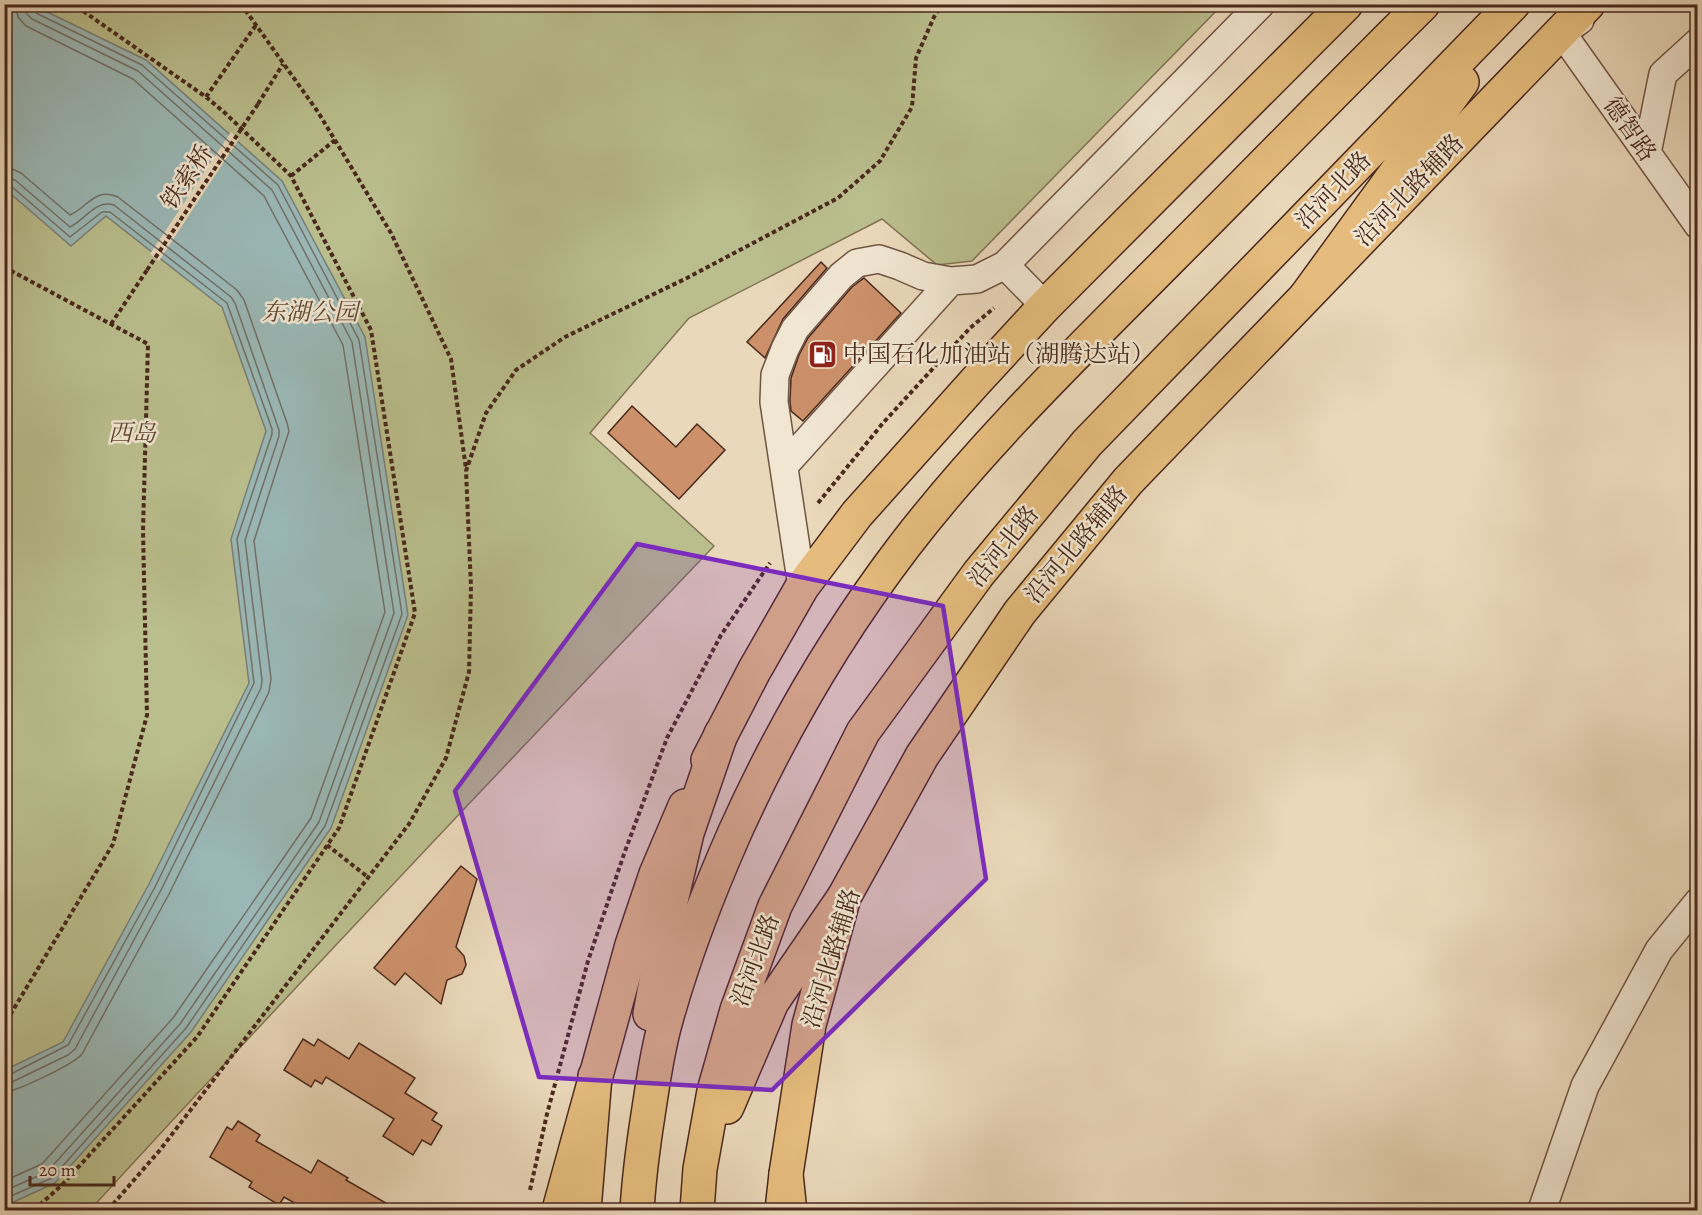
<svg xmlns="http://www.w3.org/2000/svg" width="1702" height="1215" font-family="Alegreya,'Noto Serif SC',serif">
<style>
.green{fill:#babe8d;stroke:#827454;stroke-width:1.5}
.water{fill:#9ab8b6;stroke:#7a7f78;stroke-width:1.5}
.pier{fill:#ead8ba}
.lines{fill:none;stroke-linecap:round;stroke-linejoin:round}
.shore{stroke:#727069;stroke-width:1.5}
.building{fill:#cc916b;stroke:#49291c;stroke-width:1.5}
.minor-casing{stroke:#715544;stroke-width:30}
.major-casing{stroke:#49291c;stroke-width:36}
.highway-casing{stroke:#49291c;stroke-width:36}
.path{stroke:#49291c;stroke-width:4;stroke-dasharray:4.5 3;stroke-linecap:butt}
.minor{stroke:#f1e6d2;stroke-width:27}
.major{stroke:#e5bc7d;stroke-width:33}
.highway{stroke:#e5bc7d;stroke-width:33}
.path-bridge{stroke:#49291c;stroke-width:4;stroke-dasharray:4.5 3;stroke-linecap:butt}
.marked{fill:#7b2cbf;fill-opacity:0.2;stroke:#7b2cbf;stroke-width:4.5;stroke-linejoin:round}
.labels{text-anchor:middle;dominant-baseline:central;stroke-width:5;stroke-linejoin:round;paint-order:stroke}
.street-label{font-size:24px;fill:#49291c;stroke:#f1e6d2}
.park-label{font-size:24px;font-style:italic;fill:#604733;stroke:#f1e6d2}
.poi-label{font-size:24px;fill:#49291c;stroke:#f1e6d2;text-anchor:start}
</style>
<rect width="100%" height="100%" fill="#ead8ba"/>
<filter id="stains"><feTurbulence type="fractalNoise" baseFrequency=".00333" numOctaves="4"/><feColorMatrix values="0 0 0 0 .2 0 0 0 0 .09 0 0 0 0 .02 0 0 0 .5 -.17"/></filter>
<radialGradient id="worn" r=".72"><stop offset=".6" stop-color="#630" stop-opacity="0"/><stop offset="1" stop-color="#630" stop-opacity=".3"/></radialGradient>
<path class="green" d="M5 5H1222L972 261 937 265 882 219 689 318 590 433 714 546C504 766 295 986 90 1210H5Z"/>
<path class="water" d="M5 4 33 5 146 60 282 181 365 337 408 615 331 828 191 1032 55 1183 5 1206V1070L63 1042 149 884 249 683 231 539 266 431 222 307 106 216 71 246 5 189Z"/>
<path class="pier" d="M231 132 239 139 159 261 150 254Z"/>
<g class="lines">
<path class="shore" d="M4 168 12 169 21 173 70 215C88 207 95 187 118 197L237 290 244 300 287 423 289 431 254 541 271 679 269 692 169 894 82 1054C74 1064 18 1091 4 1092
M4 177 15 180 70 227C85 220 96 199 114 205L231 297 235 303 279 430V436L245 540 262 680 261 688 161 890 75 1049 68 1055 12 1082 4 1083
M4 185 11 186 70 237 102 212H110L227 303 272 429V434L237 539 254 683 155 887 68 1045 9 1075H4
M4 1181 42 1164 173 1018 311 818 385 612 343 345 264 196 133 79 26 26 18 17 15 4
M4 1191 47 1172 180 1024 319 822 394 613 352 342 272 190 138 71 32 19 26 13 24 4
M4 1199 52 1178 186 1028 325 826 402 614 359 340 278 185 142 65 36 13 33 9 32 4"/>
</g>
<path class="building" d="M821 262 827 268 783 319 765 358 747 342Z
M864 278 901 313 803 421 791 411 790 401 791 378 799 355 808 338 852 287Z
M632 406 676 447 697 424 725 450 679 499 608 433Z
M461 866 477 879 456 947 464 956 466 965 462 974 447 980 441 1004 405 973 395 985 374 968Z
M303 1039 314 1046 318 1039 349 1059 359 1043 415 1078 405 1093 437 1113 432 1120 442 1126 431 1145 422 1140 413 1155 383 1136 394 1119 326 1077 322 1084 315 1080 311 1087 284 1070Z
M238 1121 260 1135 256 1141 311 1173 318 1160 348 1178 346 1180 398 1210H307L284 1197 279 1205 249 1187 252 1182 210 1157 227 1127 232 1130Z"/>
<g class="lines">
<defs>
<path id="minor" d="M1580 20 1562 33 1698 225
M1647 153 1663 74 1698 42
M1045 306 1005 265 1261 4
M784 466 951 281
M802 587 774 402 775 375 785 349 795 329 841 276 857 263 879 259 900 266 923 276 951 281 977 279 1005 265
M1542 1210 1585 1086 1659 950 1698 902"/>
<path id="major" d="M708 760 754 671 802 587 857 514 975 382 1045 306 1346 4
M789 1203 786 1174 809 1025 844 897 922 756 1020 612 1128 481 1588 4
M559 1210 632 945 656 874 685 806"/>
<path id="highway" d="M1306 296 1462 82
M650 1014 670 905 687 833 721 734
M727 1107 772 1002 844 897
M584 1210 595 1076
M637 1210C639 1178 643 1147 648 1115 653 1083 657 1051 666 1020 684 955 708 893 735 832 781 730 837 634 905 545 985 441 1080 350 1172 257 1256 173 1338 88 1423 4
M697 1210 700 1169 714 1091 737 1010 775 906 863 732 979 573 1087 443 1513 4
M782 1210 786 1174"/>
</defs>
<use href="#minor" class="minor-casing"/>
<use href="#major" class="major-casing"/>
<use href="#highway" class="highway-casing"/>
<path class="path" d="M241 4 318 112 391 233 451 359 466 469
M206 97 256 25
M258 104 283 64
M291 176 335 140
M4 267 148 344 143 531 147 715 113 844 4 1025
M111 324 147 270
M818 503 883 423 970 328 994 308
M327 845 369 878
M530 1190 547 1114 588 961 624 854 667 738 721 635 770 563
M34 1210 61 1186 197 1037 339 828 415 613 371 330 291 176 225 113 206 97 73 4
M108 1210 160 1150 409 824 446 758 469 672 471 587 466 471 486 413 516 370 565 337 687 278 838 198 880 161 912 107 916 58 934 17 942 4"/>
<use href="#minor" class="minor"/>
<use href="#major" class="major"/>
<use href="#highway" class="highway"/>
<path class="path-bridge" d="M147 270 258 104"/>
</g>
<path class="marked" d="M637 544 943 606 986 879 772 1090 539 1077 455 791Z"/>
<defs>
<symbol id="fuel-square" viewBox="-11 -11 22 22"><rect x="-9" y="-9" width="18" height="18" rx="4" fill="#8f2418" stroke="#f1e6d2"/><path d="M-5.5-6h7V0h2V4h1.3V-2.5L3-4.5l.8-.8L6-3V5H2.5V1h-1V6h-7ZM-4.2-4.7v3.2H.2V-4.7Z" fill="#fff"/></symbol>
</defs>
<g fill-rule="evenodd">
<use href="#fuel-square" x="806" y="338" width="33" height="33"/>
</g>
<g class="labels">
<g class="street-label">
<text transform="translate(1630 129) rotate(55)">德智路</text>
<text transform="translate(187 177) rotate(-56)">铁索桥</text>
<text transform="translate(1333 190) rotate(-46)">沿河北路</text>
<text transform="translate(1409 190) rotate(-46)">沿河北路辅路</text>
<text transform="translate(1076 544) rotate(-50)">沿河北路辅路</text>
<text transform="translate(1003 546) rotate(-51)">沿河北路</text>
<text transform="translate(831 958) rotate(-73)">沿河北路辅路</text>
<text transform="translate(755 960) rotate(-70)">沿河北路</text>
</g>
<g class="park-label">
<text x="310" y="312">东湖公园</text>
<text x="132" y="433">西岛</text>
</g>
<g class="poi-label">
<text x="843" y="354">中国石化加油站（湖腾达站）</text>
</g>
</g>
<rect width="1702" height="1215" fill="none" stroke="#ead8ba" stroke-width="24"/>
<rect x="6" y="6" width="1690" height="1203" fill="none" stroke="#49291c" stroke-width="3"/>
<rect x="12" y="12" width="1678" height="1191" fill="none" stroke="#49291c" stroke-width="1.5"/>
<path d="M30 1176v9h84v-9" fill="none" stroke="#49291c" stroke-width="3"/>
<text x="39" y="1176" font-size="18" fill="#49291c" stroke="#f1e6d2" stroke-width="4.5" paint-order="stroke">20 m</text>
<rect width="100%" height="100%" filter="url(#stains)"/>
<rect width="100%" height="100%" fill="url(#worn)"/>
</svg>
